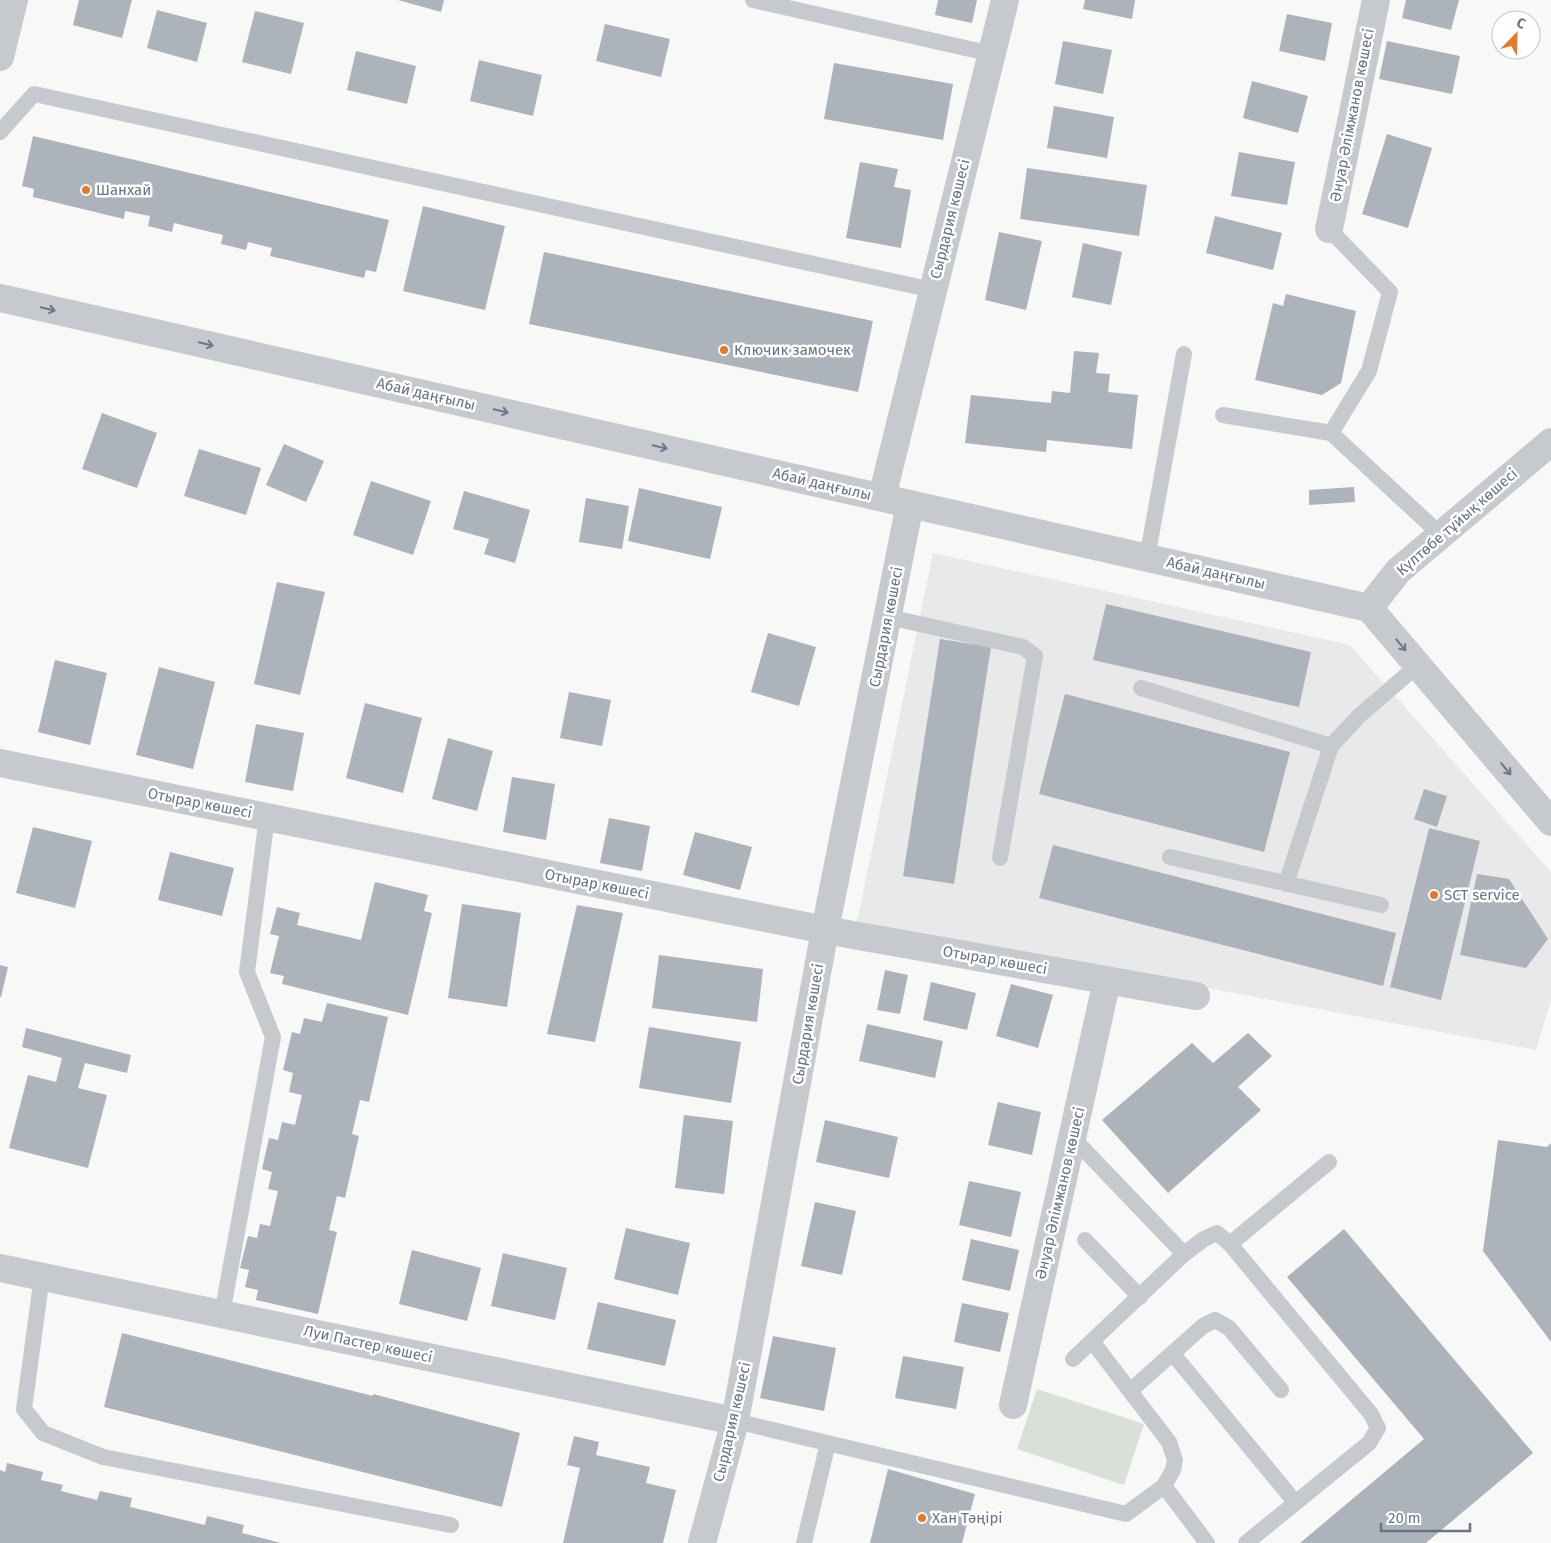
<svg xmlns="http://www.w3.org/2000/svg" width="1551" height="1543" font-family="'Fira Sans',sans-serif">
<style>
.built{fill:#e9e9e9}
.green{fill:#d8e0d7}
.building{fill:#adb3bb}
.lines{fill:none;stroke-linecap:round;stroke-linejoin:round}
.service{stroke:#c6c9cd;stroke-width:16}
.minor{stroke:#c6c9cd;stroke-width:28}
.tertiary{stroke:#c6c9cd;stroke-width:28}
.oneway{stroke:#6c778a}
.poi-dot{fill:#e4792a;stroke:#fff;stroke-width:2}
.labels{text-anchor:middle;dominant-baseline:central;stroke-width:5;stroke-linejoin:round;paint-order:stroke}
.street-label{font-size:15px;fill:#677387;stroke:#fff}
.poi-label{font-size:15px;fill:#677387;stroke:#fff;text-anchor:start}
</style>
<rect width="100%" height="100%" fill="#f8f8f6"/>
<path class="built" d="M933 553 1350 645 1551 872V1000L1536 1050 857 922Z"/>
<path class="green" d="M1037 1389 1144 1424 1124 1485 1017 1449Z"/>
<path class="building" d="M79 0H132L122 38 73 25Z
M398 0H444L441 12Z
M938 0H977L972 23 935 15Z
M1085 0H1135L1132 19 1083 9Z
M1406 0H1459L1451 30 1402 18Z
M157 10 207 23 197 62 147 48Z
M255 11 304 23 291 74 242 62Z
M1287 14 1332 23 1325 61 1279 51Z
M605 24 670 39 661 77 596 61Z
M1063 41 1112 50 1103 94 1055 84Z
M1387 41 1460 56 1452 94 1379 79Z
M356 51 416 66 407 104 347 90Z
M479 60 542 75 533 116 470 101Z
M834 63 953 84 943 140 824 119Z
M1252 81 1308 96 1298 133 1243 118Z
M1054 106 1114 117 1107 158 1047 148Z
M1387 134 1432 148 1408 228 1362 214Z
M33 136 389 220 376 272 366 270 364 278 270 256 272 248 248 242 246 250 221 244 223 235 194 228 174 223 172 232 148 226 150 216 125 211 124 219 33 197 34 189 22 186Z
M1239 152 1295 162 1287 205 1231 196Z
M860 162 898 169 894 187 911 190 901 248 846 238Z
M1027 168 1147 185 1139 236 1020 219Z
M423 206 505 226 485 310 403 291Z
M1215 216 1282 233 1273 270 1206 253Z
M999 232 1042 241 1026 310 985 300Z
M1083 243 1122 252 1111 305 1072 297Z
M544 252 873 321 858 392 529 324Z
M1286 294 1356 311 1341 383 1322 395 1255 380 1273 303 1283 306Z
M1074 351 1099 353 1096 373 1110 374 1108 392 1138 395 1132 449 1047 440 1046 452 965 443 971 395 1051 403 1052 391 1070 393Z
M102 413 157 433 137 488 82 469Z
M284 444 324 461 306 502 266 485Z
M199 449 261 468 246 515 184 496Z
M371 481 431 501 413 555 353 535Z
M1354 487 1355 502 1309 505V490Z
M639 488 722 507 710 559 628 541Z
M464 491 530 510 515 563 484 554 489 539 453 529Z
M586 498 629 506 622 549 579 542Z
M277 582 325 592 300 695 254 684Z
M1106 604 1311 652 1299 707 1093 660Z
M768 633 816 647 799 706 751 692Z
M940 639 991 647 954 884 903 876Z
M55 660 107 673 90 745 38 732Z
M159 667 215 682 193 769 136 755Z
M569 692 611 700 602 746 560 738Z
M1065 694 1290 752 1264 852 1039 794Z
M365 703 422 718 403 793 346 778Z
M256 724 304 733 293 791 245 782Z
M448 738 493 751 477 811 432 799Z
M512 777 555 784 546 840 503 832Z
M1424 789 1447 796 1437 827 1414 819Z
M609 818 650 826 642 871 600 863Z
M33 827 92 841 75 908 16 893Z
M1429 828 1480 841 1441 1000 1390 987Z
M695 832 752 847 740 890 683 875Z
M1053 845 1396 933 1383 986 1039 898Z
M170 852 234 868 222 916 158 900Z
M1477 874 1509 879 1548 939 1526 968 1460 955Z
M375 882 428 895 424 911 432 913 408 1015 282 984 284 976 270 973 279 936 270 934 277 907 300 913 297 925 361 940Z
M462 904 521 913 507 1007 448 998Z
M577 905 623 913 595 1042 547 1034Z
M659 955 763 969 757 1022 652 1008Z
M0 965 8 967 1 997H0Z
M885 970 908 975 900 1014 877 1010Z
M931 982 976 993 967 1030 923 1020Z
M1011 984 1053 995 1038 1048 996 1036Z
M327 1003 388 1017 369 1102 360 1100 352 1134 359 1136 345 1198 337 1196 329 1230 337 1232 318 1314 256 1300 258 1290 245 1287 249 1270 240 1268 248 1236 257 1238 260 1224 270 1226 278 1191 268 1189 272 1172 262 1169 269 1138 278 1140 282 1122 295 1125 302 1095 289 1092 293 1073 283 1070 292 1032 300 1034 304 1018 322 1022Z
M867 1024 943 1041 935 1078 859 1061Z
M649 1027 741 1042 731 1103 639 1088Z
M26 1028 131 1055 127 1073 85 1063 78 1088 107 1095 88 1168 9 1148 28 1075 56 1082 62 1058 22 1047Z
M1248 1033 1272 1056 1238 1087 1261 1110 1168 1193 1102 1120 1192 1043 1213 1063Z
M998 1102 1041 1112 1032 1155 988 1145Z
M684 1115 733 1121 724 1194 675 1188Z
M825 1120 898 1137 889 1178 816 1162Z
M1498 1140 1547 1147 1551 1143V1342L1483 1251Z
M969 1181 1021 1192 1011 1237 959 1225Z
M815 1202 856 1211 842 1275 801 1266Z
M626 1228 690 1243 678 1295 614 1279Z
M1344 1229 1533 1453 1426 1543H1300L1424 1439 1287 1277Z
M971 1239 1019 1250 1010 1291 962 1280Z
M412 1250 481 1268 467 1321 399 1304Z
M503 1253 567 1268 555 1320 491 1306Z
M598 1302 676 1320 665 1366 587 1349Z
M962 1303 1009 1313 1000 1352 954 1342Z
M122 1333 373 1396V1394L520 1433 502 1507 104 1407Z
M773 1336 836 1348 824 1411 760 1398Z
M903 1356 964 1367 956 1409 895 1398Z
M574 1436 599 1442 596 1455 650 1467 646 1483 676 1490 663 1543H563L580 1468 567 1465Z
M7 1463 43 1472 41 1480 63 1485 61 1491 97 1500 100 1491 132 1498 130 1507 205 1525 207 1516 244 1525 242 1533 281 1543H0V1470L5 1472Z
M888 1469 975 1494 962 1543H870Z"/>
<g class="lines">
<path class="service" d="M753 0 992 54
M0 132 34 94 933 290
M1329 229 1390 292 1369 371 1331 433 1441 535
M1223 415 1331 433
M1147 558 1184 354
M888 617 1023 647 1035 656 1000 858
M1141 688 1331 746
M1170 857 1381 905
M1286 884 1331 746 1359 716 1418 665
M1072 1137 1184 1254 1073 1359
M1085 1240 1140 1297
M1230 1244 1329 1162
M1184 1254 1204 1239 1217 1233 1230 1244 1371 1414 1378 1428 1369 1443 1246 1543
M42 1276 24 1409 43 1433 103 1457 451 1525
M222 1314 273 1037 247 972 267 817
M1092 1341 1130 1391
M1173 1354 1295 1502
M735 1421 1126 1514 1164 1486 1173 1470 1175 1460 1169 1442 1130 1391 1203 1326 1215 1320 1229 1328 1281 1390
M1164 1486 1207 1543
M804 1543 828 1443"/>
<path class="minor" d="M0 57 14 0
M1329 229 1376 0
M882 497 1005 0
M1369 608 1398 571 1551 442
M0 763 825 930 1196 996
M0 1268 735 1421
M1013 1405 1107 980
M702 1543 735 1421 825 930 910 504"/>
<path class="tertiary" d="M0 298 1369 608 1551 822"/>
</g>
<defs><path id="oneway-shaft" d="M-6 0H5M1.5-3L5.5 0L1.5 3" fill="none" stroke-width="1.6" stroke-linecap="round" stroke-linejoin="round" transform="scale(1.25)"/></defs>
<g class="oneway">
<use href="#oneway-shaft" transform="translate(48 309) rotate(13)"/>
<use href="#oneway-shaft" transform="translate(206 344) rotate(13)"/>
<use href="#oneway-shaft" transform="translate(501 411) rotate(13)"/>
<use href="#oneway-shaft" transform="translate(660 447) rotate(13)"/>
<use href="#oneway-shaft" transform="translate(1401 645) rotate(50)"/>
<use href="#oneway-shaft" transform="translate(1506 769) rotate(50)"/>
</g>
<g class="poi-dot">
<circle cx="86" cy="190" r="5"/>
<circle cx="724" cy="350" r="5"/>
<circle cx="1434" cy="895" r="5"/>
<circle cx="922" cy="1518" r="5"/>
</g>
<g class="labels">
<g class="street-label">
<text transform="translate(1352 115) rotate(-79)">Әнуар Әлімжанов көшесі</text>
<text transform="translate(950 219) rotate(-76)">Сырдария көшесі</text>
<text transform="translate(426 394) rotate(13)">Абай даңғылы</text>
<text transform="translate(822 484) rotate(13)">Абай даңғылы</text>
<text transform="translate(1457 522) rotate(-41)">Күлтөбе тұйық көшесі</text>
<text transform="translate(1216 573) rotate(13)">Абай даңғылы</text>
<text transform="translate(886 627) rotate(-79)">Сырдария көшесі</text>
<text transform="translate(200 803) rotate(11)">Отырар көшесі</text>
<text transform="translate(597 884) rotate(11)">Отырар көшесі</text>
<text transform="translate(995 960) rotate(10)">Отырар көшесі</text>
<text transform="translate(808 1024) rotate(-80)">Сырдария көшесі</text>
<text transform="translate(1060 1193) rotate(-77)">Әнуар Әлімжанов көшесі</text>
<text transform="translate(368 1344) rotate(12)">Луи Пастер көшесі</text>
<text transform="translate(732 1422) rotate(-77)">Сырдария көшесі</text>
</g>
<g class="poi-label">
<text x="96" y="190">Шанхай</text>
<text x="734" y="350">Ключик замочек</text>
<text x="1444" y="895">SCT service</text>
<text x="932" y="1518">Хан Тәңірі</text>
</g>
</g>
<g transform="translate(1516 35) rotate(23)"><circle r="24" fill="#ffffff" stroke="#c2c7cf"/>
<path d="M0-4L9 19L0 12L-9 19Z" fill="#e4792a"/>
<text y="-8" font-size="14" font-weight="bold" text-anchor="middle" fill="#677387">С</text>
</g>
<path d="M1381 1523v8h89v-8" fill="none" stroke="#677387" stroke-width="2.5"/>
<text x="1388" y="1523" font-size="15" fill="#677387" stroke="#ffffff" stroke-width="4" paint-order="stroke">20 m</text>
</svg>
